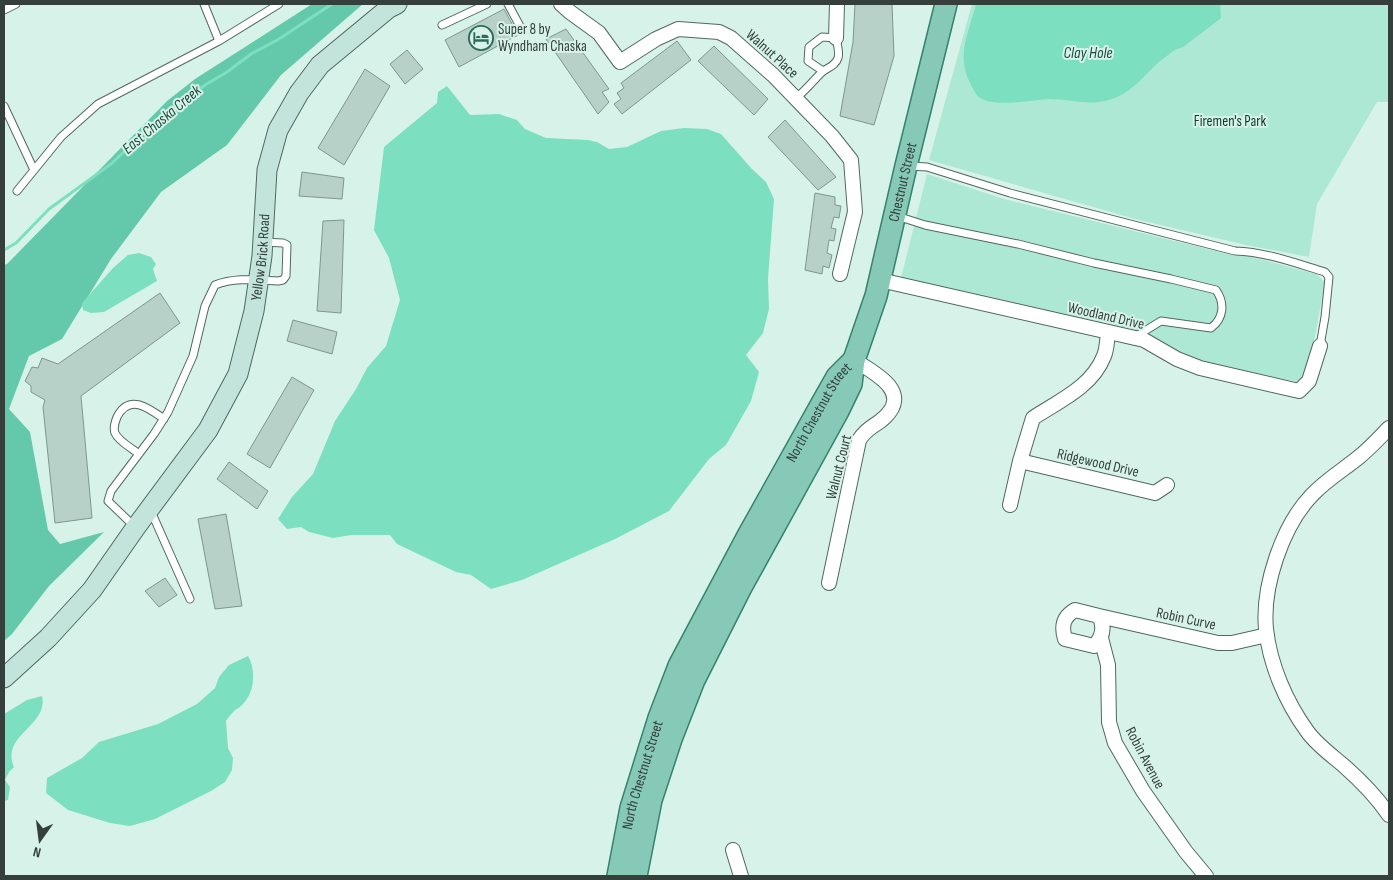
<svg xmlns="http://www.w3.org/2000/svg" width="1393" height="880" font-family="'Sofia Sans Condensed',sans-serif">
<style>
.green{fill:#ade8d4}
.forest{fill:#64c9ab}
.water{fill:#7cdfc0}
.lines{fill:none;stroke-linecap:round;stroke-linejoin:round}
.stream{stroke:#7cdfc0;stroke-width:3}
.building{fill:#b7d1c8;stroke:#7d978e}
.lane-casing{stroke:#506860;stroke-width:9}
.street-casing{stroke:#506860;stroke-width:16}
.secondary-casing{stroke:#506860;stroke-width:21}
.primary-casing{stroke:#36826d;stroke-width:24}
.lane{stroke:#fff;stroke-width:7}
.street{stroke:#fff;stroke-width:14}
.secondary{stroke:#c3e4db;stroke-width:19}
.primary{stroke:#86c9b7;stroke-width:21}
.labels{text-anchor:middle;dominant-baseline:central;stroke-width:4;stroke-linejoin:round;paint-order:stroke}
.poi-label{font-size:15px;fill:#35403c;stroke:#d7f3e9;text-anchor:start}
.street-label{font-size:15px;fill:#35403c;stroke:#d7f3e9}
.park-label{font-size:15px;fill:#0c3a2e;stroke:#d7f3e9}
.water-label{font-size:16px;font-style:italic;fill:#1e4a3d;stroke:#d7f3e9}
</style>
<rect width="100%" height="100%" fill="#d7f3e9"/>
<path class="green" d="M972 4H1389V102H1377L1317 204 1309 257 1246 245 1135 219 929 160Z
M927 174 1004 199 1236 256H1249L1316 274 1325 282 1308 375 1298 382 1195 360 1150 336 1134 330 901 278Z"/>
<path class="forest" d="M312 4H363L281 75 227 145 161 192 111 259 62 339 29 356 9 409 30 432 48 530 60 544 104 532 49 586 12 634 4 641V265L7 264 167 101 195 79Z"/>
<path class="water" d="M976 4H1220L1221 18C1210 27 1197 36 1186 45 1183 48 1179 48 1175 50 1170 53 1165 58 1160 61 1146 73 1134 90 1117 97 1092 108 1074 99 1049 99 1032 100 997 107 982 99 977 97 975 92 972 87 955 56 968 36 976 4Z
M447 86 470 115 499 114 517 120 525 129 546 138 588 140 597 142 609 149 627 147 661 131 684 128 707 129 721 134 751 168 766 182 774 199 768 279 769 309 763 333 746 355 759 372 751 401 726 445 709 459 669 511 615 539 522 580 491 589 471 575 456 572 397 544 390 535H351L333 538 309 532 301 527 287 529 278 519 292 497 313 474 335 421 356 389 367 368 386 346 400 300 389 258 374 230 384 147 437 103 438 92Z
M139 253 151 257 156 264 153 269 157 281 104 312 91 313 83 310 82 303 113 268 128 255Z
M248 656C256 669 255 692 243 704 241 707 236 709 234 711 231 714 228 718 226 721L228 748 233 758 232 770 225 782 211 791 155 819 130 826 110 823 68 810 46 793 47 778 82 758 99 742 158 724 197 704 215 688 219 677 229 665Z
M42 696C49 726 0 735 14 767L9 772 5 780 10 787 8 800 4 801V714L27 700Z"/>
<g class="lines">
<path class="stream" d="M4 250 16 243 49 209 111 164 147 130 205 85 227 72 251 54 279 39 332 4"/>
</g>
<path class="building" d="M855 4H892L894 56 874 125 840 116 853 42Z
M504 9 518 35 459 67 445 40Z
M566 29 609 89 602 92 609 102 598 114 546 39Z
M677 41 691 60 622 114 614 104 621 99 617 93 624 88 621 83Z
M714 46 768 99 754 115 698 61Z
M407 50 423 69 405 84 390 64Z
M365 69 390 86 344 165 318 148Z
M785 120 836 177 818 190 768 137Z
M302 172 344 178 342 199 299 196Z
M815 193 835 197V205L841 206 839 218 834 217 831 228 836 229 834 241 829 240 827 253 832 255 829 268 823 266 822 274 805 270Z
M344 220 341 313 317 311 323 221Z
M160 293 180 323 81 396 92 518 55 523 43 407 45 400 31 392V386L25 381 32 367 38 368 42 358 58 364Z
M293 320 337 332 332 354 287 341Z
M292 377 314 390 270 468 247 454Z
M229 462 268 491 257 509 217 479Z
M226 514 242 606 215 609 198 519Z
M165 578 177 595 159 607 145 591Z"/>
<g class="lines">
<defs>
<path id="lane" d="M508 4 522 30
M4 10 16 4
M442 25 487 4
M219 41 279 4
M796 98C806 90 813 81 821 73 827 67 835 67 838 58 840 52 837 44 836 38L822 37 809 47 808 61 823 71
M4 106 34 170
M909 166 927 167 1010 193 1235 251C1266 252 1295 263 1325 272L1329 277 1325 317 1320 346
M17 191 61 137 98 104 219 41 204 4
M897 216 925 225 1018 244 1094 263 1171 279 1216 290C1225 303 1224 318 1211 328L1161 321 1135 337
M139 454C132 448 119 442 115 433 113 428 115 422 117 417 129 393 149 408 164 419
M150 509 190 599
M135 527 108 501 111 491 154 434 168 412 193 356 205 306 215 285C235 277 257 280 278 281L283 280 286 276 287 245 283 243 263 242"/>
<path id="street" d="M561 4 570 12 599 33 620 62 656 39 678 29 719 32 731 38 773 75 832 136 851 160 855 212 840 274
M836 38 837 4
M880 280 1144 340 1177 359 1200 368 1299 391 1309 381 1320 346
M1389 428C1379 438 1370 448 1359 457 1343 470 1326 480 1312 495 1282 526 1262 587 1266 629 1270 665 1286 702 1307 731 1316 744 1330 754 1343 765 1360 780 1376 796 1389 815
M1020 461 1155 493 1167 485
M1010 505 1020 461 1033 418C1059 401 1092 387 1104 356 1107 349 1107 340 1108 333
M829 583 859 440C868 426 875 427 885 417 912 391 873 372 854 360
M1075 610 1099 616C1105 627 1103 637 1094 646L1065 639C1061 626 1063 617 1075 610Z
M1099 616 1218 643H1232L1267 635
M1101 638 1108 665 1109 722 1115 743 1143 791 1186 852 1206 876
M733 850 741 876"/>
<g id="secondary">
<path id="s1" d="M4 678 48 638 92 590 136 527 208 430 238 374 254 311 262 256 267 170 278 130 299 93 320 65 389 8 397 4"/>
</g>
<g id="primary">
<path id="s2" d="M618 876 631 808 659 718 679 666 748 536 825 398 837 377 854 360"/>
<path id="s3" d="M636 876 651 800 671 739 694 680 740 589 838 411 851 384 854 360 876 296 906 166 946 4"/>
</g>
</defs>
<use href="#lane" class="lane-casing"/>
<use href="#street" class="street-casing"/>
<use href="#secondary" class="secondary-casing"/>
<use href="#primary" class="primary-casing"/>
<use href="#lane" class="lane"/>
<use href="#street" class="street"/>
<use href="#secondary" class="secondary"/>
<use href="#primary" class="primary"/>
</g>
<defs>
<symbol id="hotel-ring" viewBox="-11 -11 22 22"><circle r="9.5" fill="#d7f3e9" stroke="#2d6c5a" stroke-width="1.5"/><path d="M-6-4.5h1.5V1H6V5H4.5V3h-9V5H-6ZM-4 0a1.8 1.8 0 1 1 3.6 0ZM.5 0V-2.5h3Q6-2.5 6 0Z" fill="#2d6c5a"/></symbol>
</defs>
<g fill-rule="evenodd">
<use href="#hotel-ring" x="467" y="24" width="28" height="28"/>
</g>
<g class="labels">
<g class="poi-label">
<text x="498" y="29">Super 8 by<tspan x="498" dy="17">Wyndham Chaska</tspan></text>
</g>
<g class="street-label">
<text transform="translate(772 54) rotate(42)">Walnut Place</text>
<text stroke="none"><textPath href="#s3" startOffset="749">Chestnut Street</textPath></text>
<text stroke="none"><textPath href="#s1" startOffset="505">Yellow Brick Road</textPath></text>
<text transform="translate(1106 316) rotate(13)">Woodland Drive</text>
<text stroke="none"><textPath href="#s2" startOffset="509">North Chestnut Street</textPath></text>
<text transform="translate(1098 463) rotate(13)">Ridgewood Drive</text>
<text transform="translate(839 467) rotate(-76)">Walnut Court</text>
<text transform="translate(1186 619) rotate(12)">Robin Curve</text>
<text transform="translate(1145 758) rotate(62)">Robin Avenue</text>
<text stroke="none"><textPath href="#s2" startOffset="104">North Chestnut Street</textPath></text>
</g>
<g class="park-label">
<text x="1230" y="121">Firemen's Park</text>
</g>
<g class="water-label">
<text x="1088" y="53">Clay Hole</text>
<text transform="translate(162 120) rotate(-40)">East Chaska Creek</text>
</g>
</g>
<rect width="1393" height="880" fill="none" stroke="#35403c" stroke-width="10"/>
<g transform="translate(40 840) rotate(194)" stroke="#d7f3e9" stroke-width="4" paint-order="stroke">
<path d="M0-4L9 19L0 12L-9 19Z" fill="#35403c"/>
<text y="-8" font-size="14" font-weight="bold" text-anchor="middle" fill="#35403c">N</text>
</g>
</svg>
